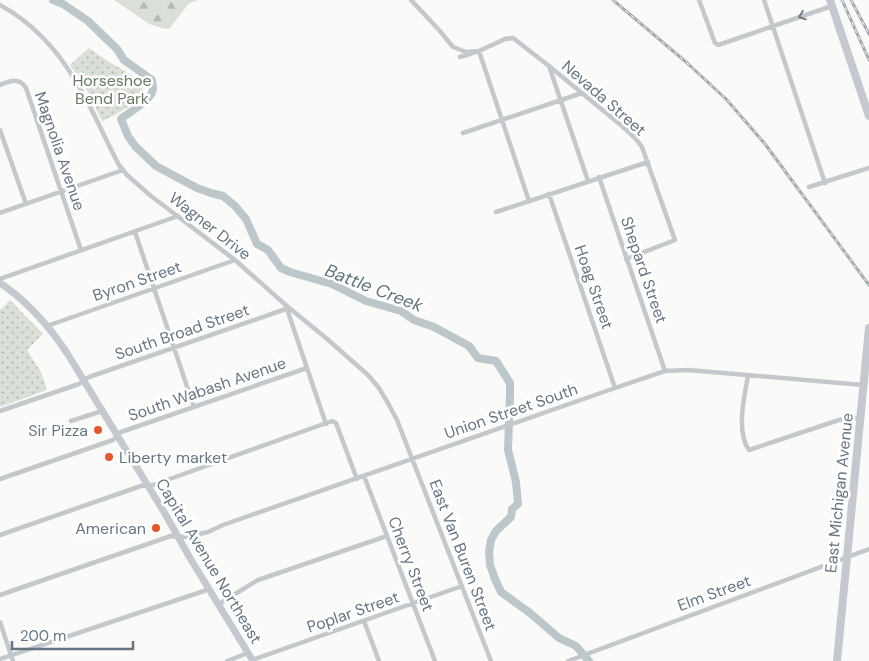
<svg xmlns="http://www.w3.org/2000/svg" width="869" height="661" font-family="'DM Sans',sans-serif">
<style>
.forest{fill:url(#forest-firs)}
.park{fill:url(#park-dots)}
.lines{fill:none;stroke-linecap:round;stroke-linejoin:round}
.river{stroke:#bbc7cb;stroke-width:8}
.street{stroke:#c3c8cc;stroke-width:4.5}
.primary{stroke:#c3c9ce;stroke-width:7}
.highway{stroke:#c3c9ce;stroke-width:8}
.rail-casing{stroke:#a2aab0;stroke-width:3}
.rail{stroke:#fff;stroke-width:1;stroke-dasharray:4;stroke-linecap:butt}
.oneway{stroke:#6a7a87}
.poi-dot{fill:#e4572e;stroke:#fff;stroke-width:2}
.labels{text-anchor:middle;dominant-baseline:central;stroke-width:5;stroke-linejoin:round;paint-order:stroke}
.park-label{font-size:16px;fill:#687a64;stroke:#fff}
.street-label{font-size:16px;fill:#657683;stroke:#fff}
.poi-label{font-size:16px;fill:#657683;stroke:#fff;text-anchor:end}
.water-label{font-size:18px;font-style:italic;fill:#60757c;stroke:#fff}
</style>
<defs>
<pattern id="forest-firs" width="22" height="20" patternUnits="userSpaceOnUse" patternTransform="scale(1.25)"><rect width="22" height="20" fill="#dadfd7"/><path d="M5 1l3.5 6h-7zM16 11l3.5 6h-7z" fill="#b4b9b4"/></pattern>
<pattern id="park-dots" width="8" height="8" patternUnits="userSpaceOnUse" patternTransform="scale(1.25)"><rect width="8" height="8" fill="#dadfd7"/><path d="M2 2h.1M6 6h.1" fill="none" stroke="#b4b9b4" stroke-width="1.8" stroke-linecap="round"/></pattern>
</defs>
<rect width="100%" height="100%" fill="#fafaf8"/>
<path class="forest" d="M114 0H197L188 4 170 28 165 29 149 24Z"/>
<path class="park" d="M89 48C96 53 103 58 109 62 124 71 149 80 142 101L126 108 115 115 102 121 88 92 70 65Z
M10 300 43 334 27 350 41 372 47 390 0 407V309H1Z"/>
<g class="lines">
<path class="river" d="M53 0 63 4 88 21 117 49 124 60 152 80C152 82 153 87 153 89 152 100 129 112 121 119L128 136 135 146 156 166 197 188 211 193 223 196 235 206 246 219 257 244 268 250 281 268 290 272 332 284 366 301 401 311 414 320 434 327 469 346 478 358 496 361 510 383V395L508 450 516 482 518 504 512 509 511 517 496 531 491 540 489 552 490 565 495 579 501 592 530 613 559 638 576 646 589 661"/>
<path class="street" d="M411 0 439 30 453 47 466 52 479 51 529 201
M699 0 715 43 718 45 832 6
M764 0 825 183
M0 5C31 22 57 50 75 80 92 107 104 137 119 165L127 175 151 196 235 260 288 307 326 338 368 375 379 388 389 405 397 420 491 661
M460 57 479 51 505 39 513 38 549 66 588 181
M549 66 622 126 636 139 642 147 675 240 626 259
M0 85C10 81 19 77 26 88L81 250
M0 130 26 204
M463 133 582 93
M599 177 665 371
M809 187 869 168
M549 194 615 388
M496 212 648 162
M0 213 123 170
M135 232 194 407
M0 279 178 216
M47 326 235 260
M748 376C744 397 736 432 749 450L839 420 855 418H860
M0 411 79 384 89 377 283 310 288 307V312L326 424
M71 421 102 411
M364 476 435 661
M0 479 113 440 121 432 307 368
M0 535 141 486 153 485 332 421 336 423 357 479
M0 595 171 536 187 537 208 532 223 525 615 388 665 371 688 370 863 385
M219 604 258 580 387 536
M364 621 379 661
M0 622 13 661
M0 659 204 591 209 588
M252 660 462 586
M227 661 248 653
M568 661 869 549"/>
<path class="primary" d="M0 283C27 301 49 326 67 353L164 512 190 558 253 661"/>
<path class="highway" d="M830 0 869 116
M837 661 869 328"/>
<defs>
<path id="rail" d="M613 0 686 62 726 99 765 144 869 285
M842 0 869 60
M851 0 869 34"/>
</defs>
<use href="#rail" class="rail-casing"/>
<use href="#rail" class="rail"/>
</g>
<defs><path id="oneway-chevron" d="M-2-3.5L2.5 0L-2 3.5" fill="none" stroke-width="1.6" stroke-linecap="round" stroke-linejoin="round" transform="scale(1.25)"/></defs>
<use class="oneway" href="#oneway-chevron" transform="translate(802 16) rotate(161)"/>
<g class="poi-dot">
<circle cx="98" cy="430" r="5"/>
<circle cx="109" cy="457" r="5"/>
<circle cx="156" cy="528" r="5"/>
</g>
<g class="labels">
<g class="park-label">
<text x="112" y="80">Horseshoe<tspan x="112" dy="18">Bend Park</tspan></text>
</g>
<g class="street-label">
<text transform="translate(604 98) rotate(41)">Nevada Street</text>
<text transform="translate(60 151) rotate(71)">Magnolia Avenue</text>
<text transform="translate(210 226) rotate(38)">Wagner Drive</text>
<text transform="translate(644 270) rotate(71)">Shepard Street</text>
<text transform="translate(137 281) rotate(-19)">Byron Street</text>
<text transform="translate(594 287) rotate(71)">Hoag Street</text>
<text transform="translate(182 332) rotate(-19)">South Broad Street</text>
<text transform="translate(207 389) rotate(-19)">South Wabash Avenue</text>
<text transform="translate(511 411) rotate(-19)">Union Street South</text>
<text transform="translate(839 493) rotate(-84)">East Michigan Avenue</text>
<text transform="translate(463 555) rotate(69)">East Van Buren Street</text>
<text transform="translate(209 561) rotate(59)">Capital Avenue Northeast</text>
<text transform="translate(411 564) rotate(69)">Cherry Street</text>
<text transform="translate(714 593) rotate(-20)">Elm Street</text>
<text transform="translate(353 612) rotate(-19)">Poplar Street</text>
</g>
<g class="poi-label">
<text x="88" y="430">Sir Pizza</text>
<text x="119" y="457" text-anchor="start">Liberty market</text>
<text x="146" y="528">American</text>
</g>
<g class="water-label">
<text transform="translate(374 288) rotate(21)">Battle Creek</text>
</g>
</g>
<path d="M12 641v8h121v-8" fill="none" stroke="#657683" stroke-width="2.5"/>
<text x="20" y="641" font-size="15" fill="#657683" stroke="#ffffff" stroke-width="4" paint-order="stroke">200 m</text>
</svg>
